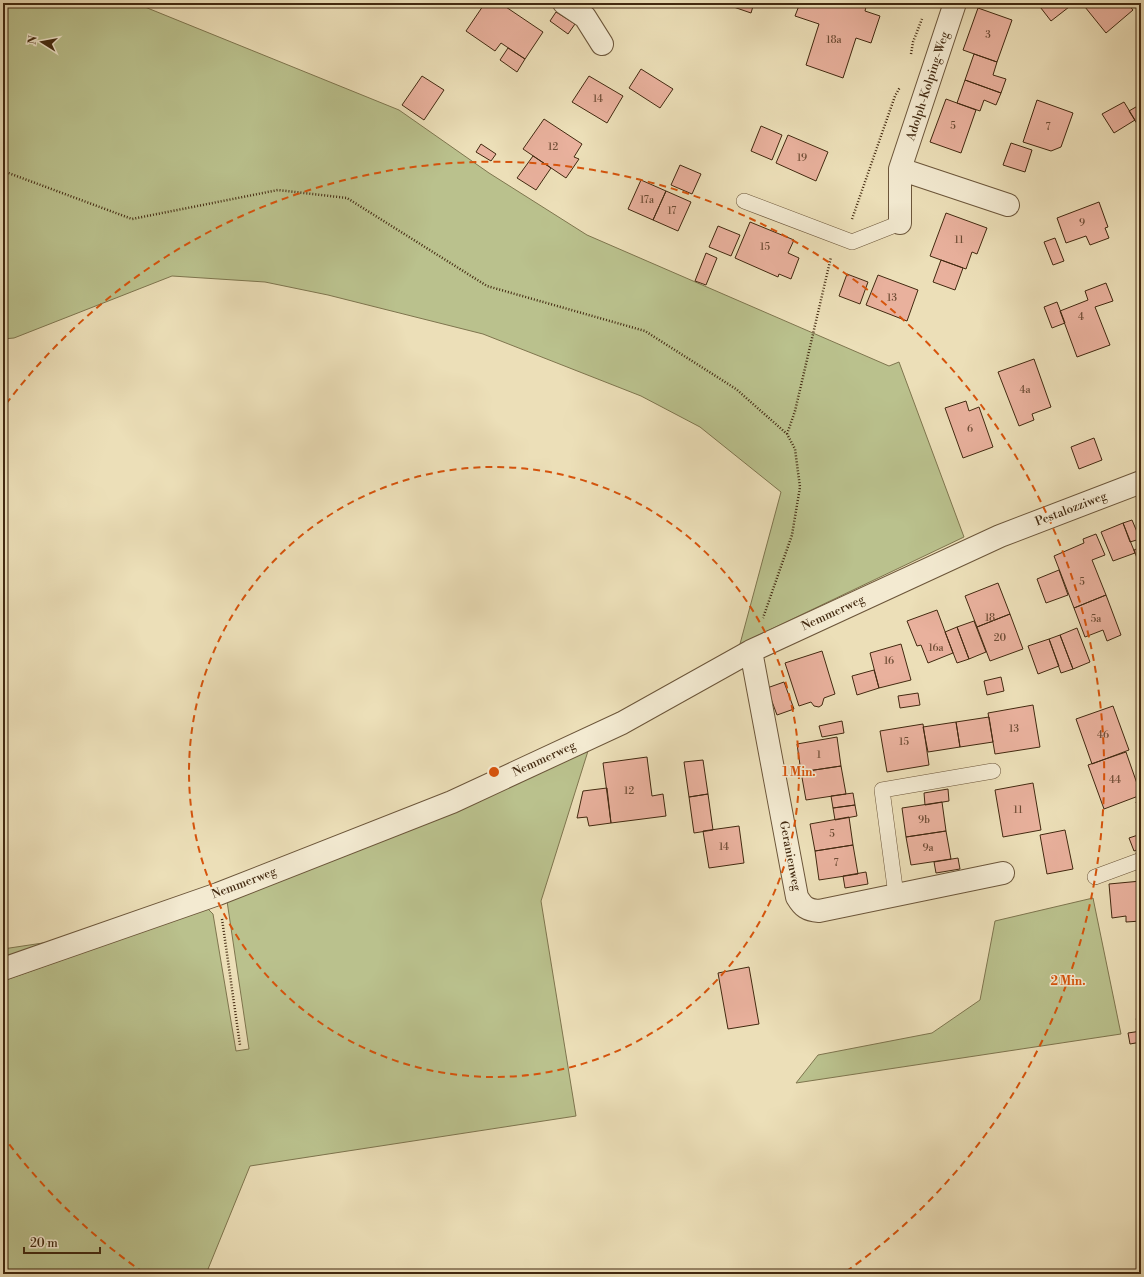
<svg xmlns="http://www.w3.org/2000/svg" width="1144" height="1277" font-family="'Libre Bodoni',serif">
<style>
.green{fill:#bac18d;stroke:#7e754e}
.building{fill:#e9b19d;stroke:#422910}
.lines{fill:none;stroke-linecap:round;stroke-linejoin:round}
.lane-casing{stroke:#6c563a;stroke-width:16}
.street-casing{stroke:#6c563a;stroke-width:24}
.path{stroke:#422910;stroke-width:2.5;stroke-dasharray:1 2;stroke-linecap:butt}
.lane{stroke:#f3ead1;stroke-width:15}
.street{stroke:#f3ead1;stroke-width:22}
.ring{fill:none;stroke:#d7540c;stroke-width:2;stroke-dasharray:7 5}
.labels{text-anchor:middle;dominant-baseline:central;stroke-width:3;stroke-linejoin:round;paint-order:stroke}
.number-label{font-size:10px;fill:#6c4b33}
.street-label{font-size:12px;fill:#422910;stroke:#f3ead1}
.centre{fill:#d7540c;stroke:#f3ead1;stroke-width:2}
.ring-label{font-size:12px;text-anchor:middle;font-weight:bold;fill:#d7540c;stroke:#f3ead1;stroke-width:3;stroke-linejoin:round;paint-order:stroke}
</style>
<rect width="100%" height="100%" fill="#ecdfb8"/>
<filter id="stains"><feTurbulence type="fractalNoise" baseFrequency=".005" numOctaves="4"/><feColorMatrix values="0 0 0 0 .2 0 0 0 0 .09 0 0 0 0 .02 0 0 0 .5 -.17"/></filter>
<radialGradient id="worn" r=".72"><stop offset=".6" stop-color="#630" stop-opacity="0"/><stop offset="1" stop-color="#630" stop-opacity=".3"/></radialGradient>
<path class="green" d="M3 3H135L399 110 489 173 587 235 889 366 899 362 964 537 740 644 781 492 700 427 641 396 483 334 328 295 265 282 172 276 14 338 3 339Z
M588 751 541 901 576 1116 250 1166 206 1274H3V981L207 908 213 914 236 1051 249 1049 227 901 452 813Z
M1093 898 1121 1034 796 1083 818 1055 932 1033 980 1000 995 921Z
M56 941 3 960V949Z"/>
<path class="building" d="M485 3H500L543 32 525 59 501 43 495 51 466 31Z
M631 3H640L636 7Z
M722 3H754L751 13Z
M800 3H867L865 11 880 16 871 43 856 38 843 78 806 65 819 24 795 16Z
M1037 3H1066L1069 7 1051 21Z
M1090 3H1127L1133 10 1106 33 1085 7Z
M978 8 1012 20 997 62 963 50Z
M556 12 575 24 568 34 550 21Z
M508 48 525 59 517 72 500 60Z
M974 54 997 62 993 75 1006 79 1001 93 965 80Z
M641 69 673 89 660 108 629 88Z
M422 76 444 90 424 120 402 105Z
M589 76 623 96 607 123 572 102Z
M965 80 1001 93 996 105 984 100 980 111 957 103Z
M946 99 976 110 961 153 930 142Z
M1037 100 1073 113 1061 147 1051 151 1023 142Z
M1124 102 1135 120 1114 133 1102 114Z
M1141 104V130L1129 111Z
M544 119 582 144 574 157 579 159 566 178 523 149Z
M761 126 782 135 772 160 751 151Z
M788 135 828 152 816 181 776 163Z
M1011 143 1032 150 1025 172 1003 165Z
M481 144 496 154 491 161 476 152Z
M533 156 551 168 536 190 517 178Z
M680 165 701 174 692 194 671 185Z
M641 180 666 191 653 220 628 209Z
M666 191 691 202 678 231 653 220Z
M1099 202 1108 227 1105 228 1109 238 1090 245 1086 236 1066 243 1057 218Z
M946 213 987 228 977 254 972 252 966 269 930 256Z
M750 222 794 240 788 253 799 258 791 279 779 274 778 277 735 258Z
M718 226 740 235 731 256 709 247Z
M1055 238 1064 261 1053 265 1044 242Z
M706 253 717 258 706 285 695 281Z
M941 260 963 268 955 290 933 282Z
M847 274 868 282 860 304 839 296Z
M878 275 918 290 907 321 866 305Z
M1106 283 1113 301 1095 307 1110 345 1077 357 1060 311 1088 300 1085 291Z
M1057 302 1065 323 1052 328 1044 307Z
M1034 359 1051 407 1032 414 1034 420 1019 426 998 372Z
M966 401 969 411 979 407 993 447 963 458 945 408Z
M1094 438 1102 460 1079 469 1071 447Z
M1132 520 1140 539 1130 542 1123 523Z
M1123 523 1135 553 1113 561 1101 532Z
M1096 534 1105 555 1092 560 1106 595 1074 608 1054 556 1084 543 1083 539Z
M1141 547V569L1134 550Z
M1059 570 1068 595 1046 603 1037 579Z
M998 583 1010 614 977 627 965 596Z
M1106 595 1121 635 1107 641 1103 630 1085 637 1074 608Z
M937 610 953 653 928 663 921 645 917 646 907 621Z
M1010 614 1023 649 990 661 977 627Z
M974 621 986 652 969 659 957 627Z
M957 627 969 659 957 663 945 632Z
M1077 628 1090 662 1073 669 1060 635Z
M1060 635 1073 669 1061 673 1049 639Z
M1049 639 1059 666 1038 674 1028 646Z
M901 644 911 680 879 688 870 653Z
M822 651 835 694 824 698 822 705 819 707 814 706 811 702 799 706 785 663Z
M874 670 879 688 857 695 852 676Z
M1001 677 1004 691 987 695 984 681Z
M784 682 794 709 777 715 767 688Z
M918 693 920 705 900 708 898 696Z
M1033 705 1040 747 995 754 988 713Z
M1113 706 1129 750 1092 764 1076 719Z
M989 717 993 742 960 747 956 722Z
M842 721 844 733 822 737 819 726Z
M956 722 960 747 928 752 923 727Z
M923 724 929 765 887 772 880 731Z
M837 737 841 766 801 772 797 744Z
M1126 752 1141 795 1104 809 1088 765Z
M647 757 652 796 663 794 666 816 611 823 603 763Z
M703 760 708 794 689 797 684 762Z
M841 766 846 794 806 800 801 772Z
M1033 783 1041 830 1003 837 995 790Z
M607 788 611 823 589 826 587 817 577 818 583 791Z
M948 789 949 801 925 805 924 793Z
M853 793 855 805 833 808 831 796Z
M708 794 713 830 694 833 689 797Z
M1141 801V817L1136 802Z
M942 802 946 831 906 837 902 808Z
M855 805 857 816 835 820 833 808Z
M849 817 853 845 815 851 810 824Z
M739 826 744 863 709 868 703 831Z
M1065 830 1073 869 1047 874 1040 835Z
M946 831 951 859 911 865 906 837Z
M1141 834V848L1134 851 1129 838Z
M853 845 858 874 819 880 815 851Z
M958 858 960 869 936 873 934 862Z
M866 872 868 884 845 888 843 876Z
M1141 881V921L1126 922V916L1112 918 1109 884Z
M749 967 759 1024 728 1029 718 973Z
M1141 1031V1042L1130 1044 1128 1033Z"/>
<g class="lines">
<defs>
<path id="lane" d="M744 201 852 242 900 223
M1095 877 1141 860
M896 895 882 790 993 771"/>
<path id="street" d="M564 3 585 17 602 44
M900 169 1008 205
M900 223V169L955 3
M751 651 797 897C803 907 807 910 819 911L1003 873
M3 969 218 894 452 802 622 723 751 651 1000 536 1141 482"/>
</defs>
<use href="#lane" class="lane-casing"/>
<use href="#street" class="street-casing"/>
<path class="path" d="M911 54 913 42 922 19
M3 171 132 219 278 190 347 198 487 286 645 331 736 389 787 434 795 449 800 487 792 535 763 618
M852 219 895 96 900 87
M787 434 795 411 831 257
M222 919 240 1045
M1136 1020 1141 1018"/>
<use href="#lane" class="lane"/>
<use href="#street" class="street"/>
</g>
<g class="ring">
<circle cx="494" cy="772" r="305"/>
<path d="M144 1273A611 611 0 0 1 6 1140M6 404A611 611 0 1 1 844 1273"/>
</g>
<g class="labels">
<g class="number-label">
<text x="988" y="35">3</text>
<text x="834" y="40">18a</text>
<text x="598" y="99">14</text>
<text x="953" y="126">5</text>
<text x="1048" y="127">7</text>
<text x="553" y="147">12</text>
<text x="802" y="158">19</text>
<text x="647" y="200">17a</text>
<text x="672" y="211">17</text>
<text x="1082" y="223">9</text>
<text x="959" y="240">11</text>
<text x="765" y="247">15</text>
<text x="892" y="298">13</text>
<text x="1081" y="317">4</text>
<text x="1025" y="390">4a</text>
<text x="970" y="429">6</text>
<text x="1082" y="582">5</text>
<text x="990" y="618">18</text>
<text x="1096" y="619">5a</text>
<text x="1000" y="638">20</text>
<text x="936" y="648">16a</text>
<text x="889" y="661">16</text>
<text x="1014" y="729">13</text>
<text x="1103" y="735">46</text>
<text x="904" y="742">15</text>
<text x="819" y="755">1</text>
<text x="1115" y="780">44</text>
<text x="629" y="791">12</text>
<text x="1018" y="810">11</text>
<text x="924" y="820">9b</text>
<text x="832" y="834">5</text>
<text x="724" y="847">14</text>
<text x="928" y="848">9a</text>
<text x="836" y="863">7</text>
</g>
<g class="street-label">
<text transform="translate(928 86) rotate(-72)">Adolph-Kolping-Weg</text>
<text transform="translate(1071 509) rotate(-21)">Pestalozziweg</text>
<text transform="translate(833 613) rotate(-25)">Nemmerweg</text>
<text transform="translate(544 759) rotate(-25)">Nemmerweg</text>
<text transform="translate(790 856) rotate(79)">Geranienweg</text>
<text transform="translate(244 883) rotate(-21)">Nemmerweg</text>
</g>
</g>
<circle cx="494" cy="772" r="6" class="centre"/>
<g class="ring-label">
<text x="799" y="776">1 Min.</text>
<text x="1068" y="985">2 Min.</text>
</g>
<rect width="1144" height="1277" fill="none" stroke="#ecdfb8" stroke-width="16"/>
<rect x="4" y="4" width="1136" height="1269" fill="none" stroke="#422910" stroke-width="2"/>
<rect x="8" y="8" width="1128" height="1261" fill="none" stroke="#422910"/>
<g transform="translate(42 42) rotate(281)" stroke="#f3ead1" stroke-width="3" paint-order="stroke">
<path d="M0-3L7 15L0 10L-7 15Z" fill="#422910"/>
<text y="-6" font-size="11" font-weight="bold" text-anchor="middle" fill="#422910">N</text>
</g>
<path d="M24 1247v6h76v-6" fill="none" stroke="#422910" stroke-width="2"/>
<text x="30" y="1247" font-size="12" fill="#422910" stroke="#f3ead1" stroke-width="3" paint-order="stroke">20 m</text>
<rect width="100%" height="100%" filter="url(#stains)"/>
<rect width="100%" height="100%" fill="url(#worn)"/>
</svg>
